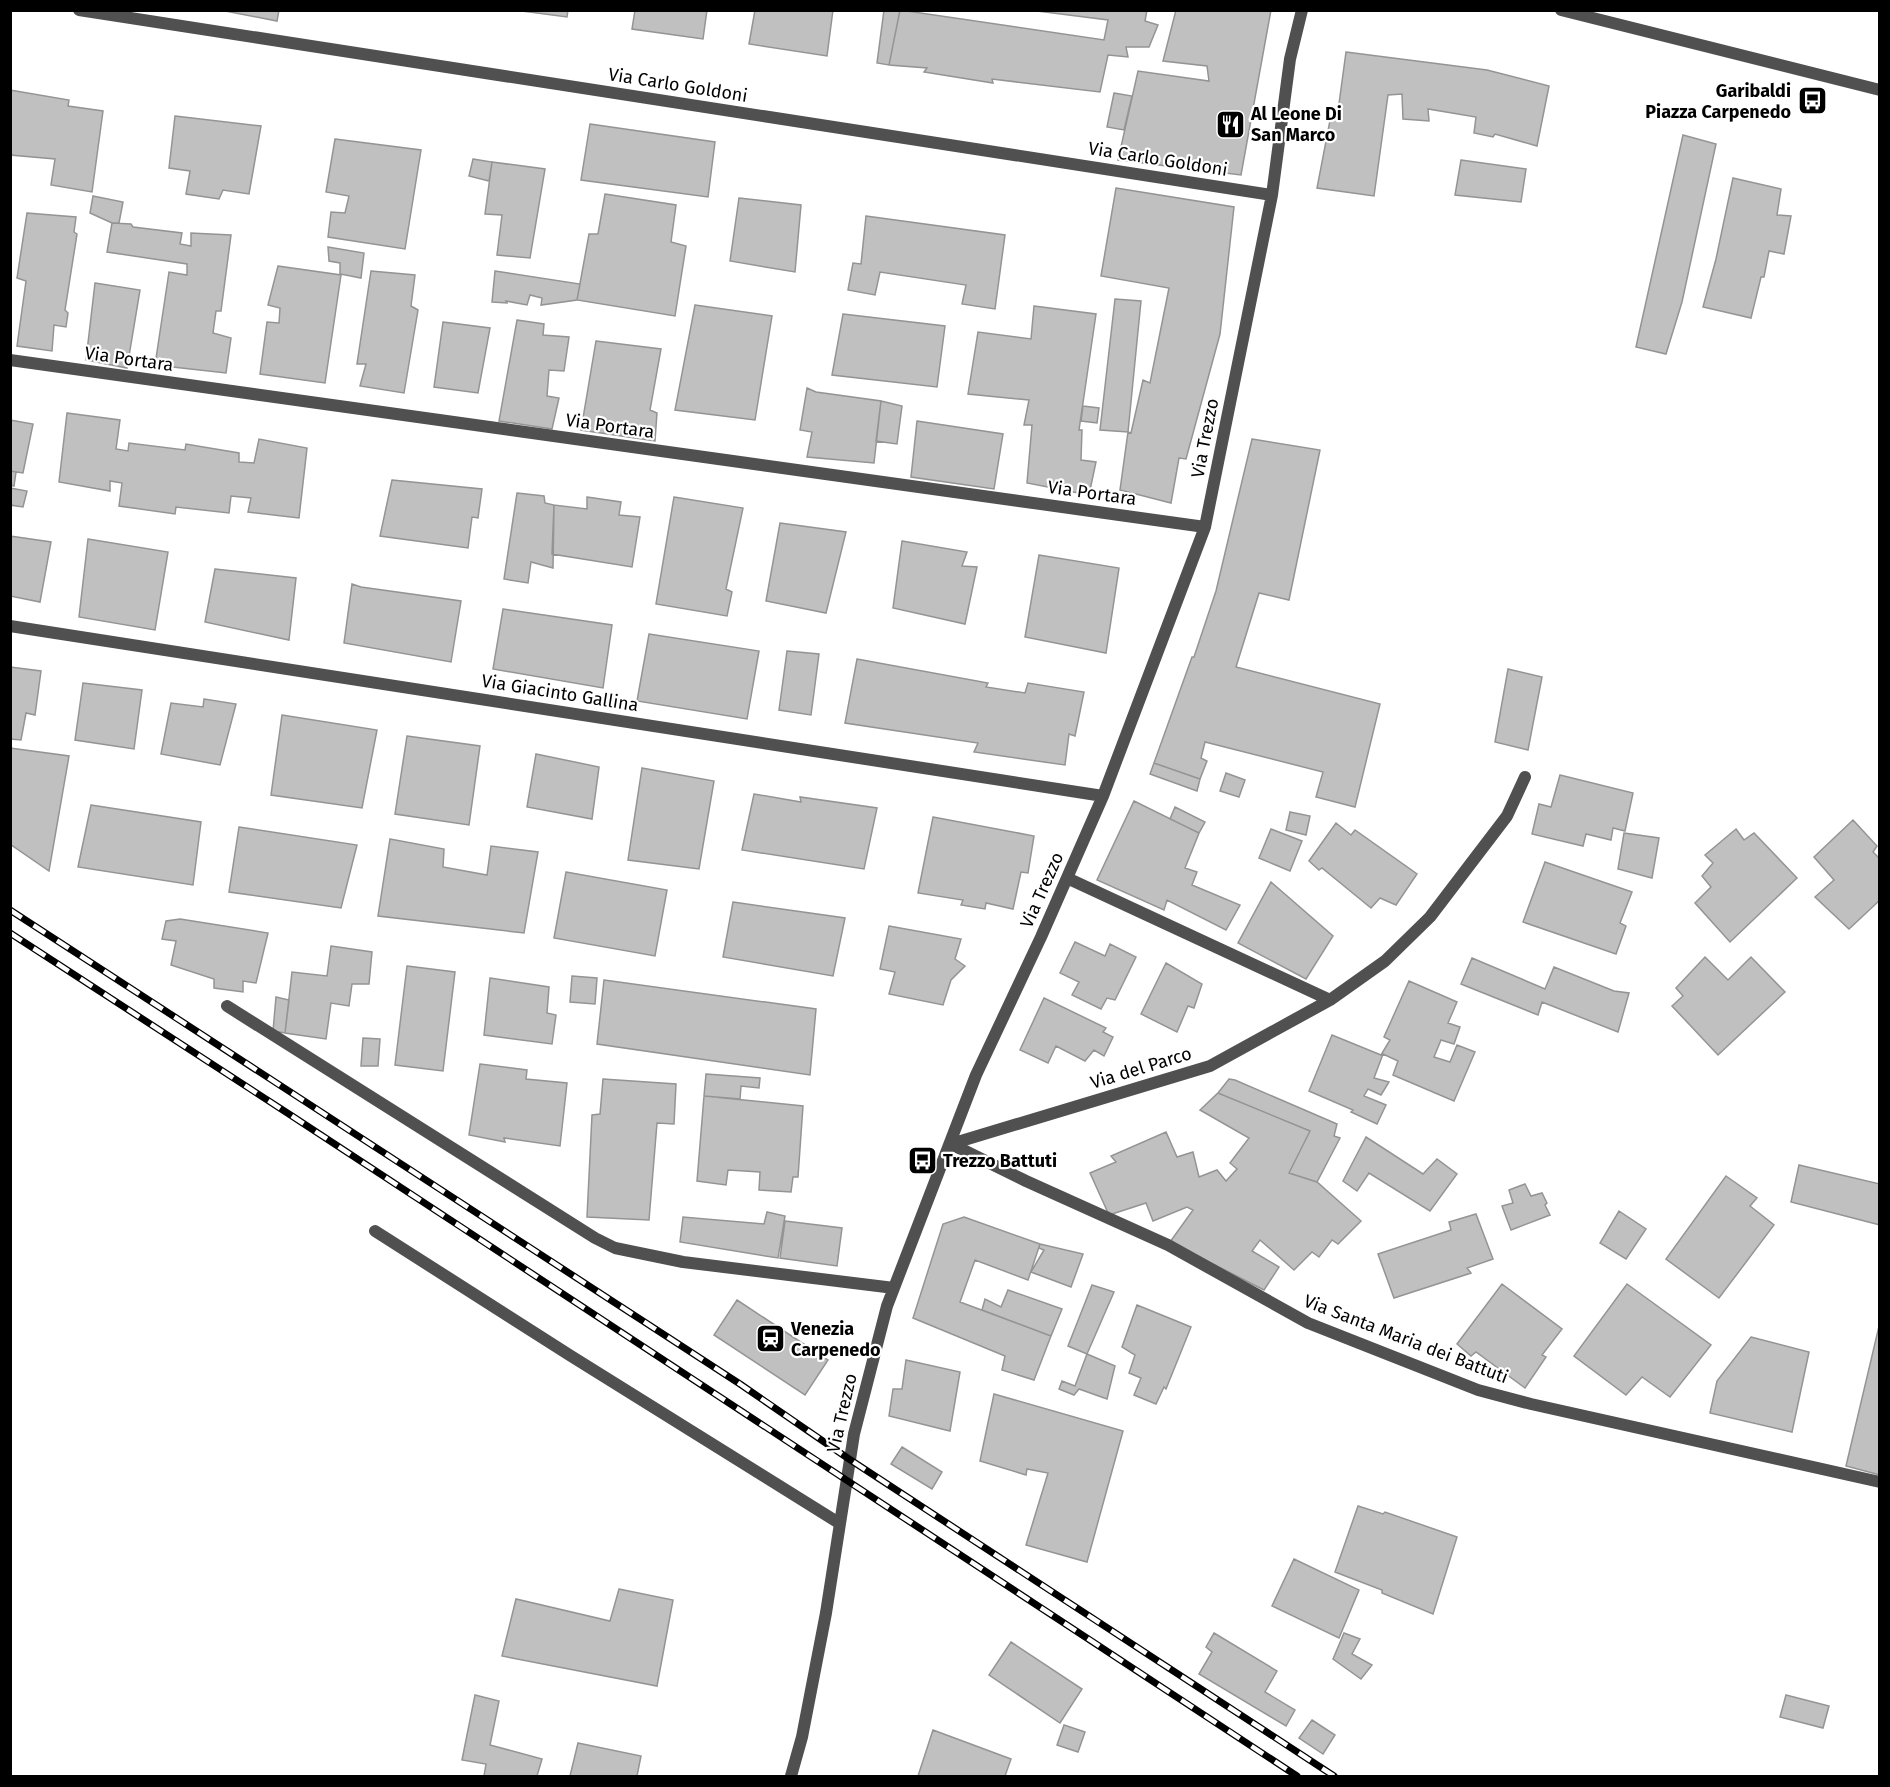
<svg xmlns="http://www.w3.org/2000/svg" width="1890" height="1787" font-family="'Fira Sans',sans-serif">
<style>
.building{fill:#c0c0c0;stroke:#949494;stroke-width:1.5}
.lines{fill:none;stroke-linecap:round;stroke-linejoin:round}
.service{stroke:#505050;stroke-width:12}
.minor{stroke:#505050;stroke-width:12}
.tertiary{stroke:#505050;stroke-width:12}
.rail-casing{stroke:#000;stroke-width:7}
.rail{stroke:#fff;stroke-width:4.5;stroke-dasharray:14;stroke-linecap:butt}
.labels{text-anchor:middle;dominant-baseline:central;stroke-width:4.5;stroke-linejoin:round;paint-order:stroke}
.street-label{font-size:18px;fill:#000;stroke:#fff}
.poi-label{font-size:18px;font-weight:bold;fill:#000;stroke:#fff;text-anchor:start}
</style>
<rect width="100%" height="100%" fill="#fff"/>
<path class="building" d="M220 10H279L277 21Z
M514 10H568L567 17Z
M635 10H707L703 39 632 29Z
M755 10H833L827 56 749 44Z
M884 10H900L889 65 877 63Z
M900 10 1104 40 1108 20 1029 10H1147L1145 21 1158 25 1149 47H1126L1128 57 1108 55 1100 92 992 79 993 83 924 72 927 68 889 65Z
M1176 10H1271L1241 175 1118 160 1138 71 1209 81 1207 66 1163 61Z
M1346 52 1487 70 1549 86 1537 146 1495 134 1493 137 1474 133 1476 117 1428 109 1429 121 1403 119 1402 94 1388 95 1374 196 1317 188 1332 110 1338 111Z
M10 90 69 100 68 106 103 111 92 192 51 185 55 159 10 155Z
M1114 93 1132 96 1124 130 1107 127Z
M175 116 261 126 249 194 223 190 219 199 186 194 190 171 169 168Z
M590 124 715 142 708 197 581 180Z
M1683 135 1716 144 1682 302 1666 354 1636 347Z
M335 139 421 150 405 249 328 237 331 212 345 213 349 196 326 192Z
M473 159 492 162 489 181 469 176Z
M1461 160 1526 169 1521 202 1455 195Z
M492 162 545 169 530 258 497 255 502 215 485 214Z
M1733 178 1781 189 1777 215 1791 216 1784 254 1769 251 1764 277H1761L1751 318 1703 307 1716 259Z
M1116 188 1234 207 1220 334 1186 459 1179 458 1171 503 1120 490 1128 432 1131 433 1143 380 1150 383 1169 288 1101 276Z
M605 194 676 205 671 242 686 246 675 316 577 300 589 234H598Z
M93 196 123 202 119 223H112L90 213Z
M739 198 801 205 795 272 730 261Z
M27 213 76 217 74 232 77 234 65 310 68 313 66 327 54 325 52 351 17 346 26 281 17 278Z
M866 216 1005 235 995 309 962 304 966 285 880 272 875 295 848 290 853 263 861 264Z
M112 223 131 224 133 227 182 233 180 244 191 246V233L231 235 221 311H216L213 333 231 338 226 373 155 365 169 272 187 275V264L107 252Z
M328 247 364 253 361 278 340 274V263L329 261Z
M278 266 341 275 325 383 260 374 267 322 279 323 280 308 268 305Z
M371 271 415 275 411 306 418 310 404 393 360 386 366 364H357Z
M495 271 580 284 577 300 541 305 542 298 530 295 527 305 506 301 507 303 492 302Z
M95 283 140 290 127 368 86 360Z
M1115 299 1141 301 1128 432 1100 430Z
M695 305 772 316 755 420 675 410Z
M1034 306 1096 314 1079 430H1082L1081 460 1096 462 1089 495 1027 483 1032 425H1024L1029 400 968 394 978 332 1031 339Z
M843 314 945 326 937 387 832 375Z
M517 320 544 324 543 335 569 337 564 371 549 370 547 396 559 398 552 429 499 421Z
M443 322 490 328 478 393 434 387Z
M596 341 661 349 650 410 657 413 655 441 581 430Z
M807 388 816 392 881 401 874 463 807 457 812 432 800 430Z
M881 401 902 406 897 444 876 441Z
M1083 406 1099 408 1097 423 1081 421Z
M67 413 120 420 116 449 128 451 129 443 185 450 186 444 239 453V462L254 463 259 439 307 448 299 518 248 512 251 498 231 496 229 513 176 507 175 514 119 506 122 483 110 481V491L59 482Z
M10 420 33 424 23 473 10 471Z
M917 421 1003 434 994 489 911 477Z
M1252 439 1320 450 1289 600 1259 593 1236 667 1380 704 1355 807 1316 797 1323 772 1205 742 1201 758 1207 761 1200 779 1154 763 1192 657H1194L1216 591Z
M10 471 16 472 14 486 10 485Z
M392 480 482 489 478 518 472 517 468 548 380 536Z
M10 488 27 491 23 507 10 505Z
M517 493 544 496 545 503 554 505 553 568 531 562 528 583 504 579Z
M587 497 621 502 619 515 640 517 632 567 552 554 554 505 587 509Z
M674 497 743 508 726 589 732 592 727 616 656 604Z
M780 523 846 532 826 613 766 601Z
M10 536 51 542 40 602 10 596Z
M88 539 168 552 155 630 79 617Z
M902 541 967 552 962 566 977 567 965 624 893 608Z
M1039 555 1119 568 1106 653 1025 637Z
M215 569 296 578 289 640 205 622Z
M352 584 361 587 461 601 451 662 344 643Z
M503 609 612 625 603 688 493 669Z
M649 634 759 651 747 719 637 701Z
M787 651 819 654 811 715 779 710Z
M857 659 988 683 986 687 1025 693 1028 683 1084 692 1075 736 1069 734 1065 765 974 752 978 743 845 723Z
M10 667 41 671 35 715 26 713 21 740 10 739Z
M1508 669 1542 677 1528 750 1495 742Z
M83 683 142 690 134 749 75 740Z
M204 699 236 704 220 765 161 754 171 703 203 707Z
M282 715 377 730 362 808 271 795Z
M407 736 480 746 469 825 395 814Z
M10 748 69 756 49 871 10 844Z
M536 754 599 767 592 819 527 807Z
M1154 763 1200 779 1197 791 1150 774Z
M642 768 714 781 699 869 628 860Z
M1226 773 1245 780 1239 797 1220 791Z
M1560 775 1633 793 1625 831 1613 828 1611 840 1586 834 1583 846 1532 834 1539 804 1551 807Z
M754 794 801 802 800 797 877 808 864 869 742 850Z
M1134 801 1199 833 1185 868 1197 872 1192 885 1240 905 1226 930 1167 900 1164 910 1097 880Z
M91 805 201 822 193 885 78 867Z
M1175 807 1205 822 1199 833 1170 819Z
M1290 812 1310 816 1306 835 1286 830Z
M933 817 1034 836 1028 873 1021 872 1013 909 986 903 985 909 961 905 963 900 918 893Z
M1853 820 1877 846 1873 852 1880 859V900L1849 929 1815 897 1834 880 1814 857Z
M1336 823 1351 835 1355 830 1417 874 1396 905 1380 898 1371 908 1322 868 1319 870 1309 861Z
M239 827 357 845 341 908 229 892Z
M1271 829 1302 841 1290 871 1259 858Z
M1736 829 1744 840 1754 833 1797 878 1730 942 1695 903 1711 887 1702 876 1713 863 1705 855Z
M1624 833 1659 838 1652 878 1618 869Z
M390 839 444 849 443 867 487 875 491 846 538 852 524 933 378 916Z
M1545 862 1632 892 1620 923 1626 926 1616 954 1523 922Z
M566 872 667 890 655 956 554 938Z
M1271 882 1333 936 1306 979 1238 943Z
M733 902 845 918 833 976 723 957Z
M180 919 268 933 256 983 243 981V992L214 988V979L171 965 176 941 162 939 166 921Z
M889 926 961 939 955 959 965 966 951 980 943 1005 889 994 895 972 880 969Z
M1075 942 1105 956 1110 944 1136 957 1115 1000 1107 998 1101 1009 1072 995 1079 982 1060 973Z
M331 946 372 952 369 984H352L349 1006 331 1003 326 1039 285 1033 292 972 327 976Z
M1705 957 1728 980 1751 957 1785 992 1718 1055 1672 1006 1683 996 1676 988Z
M1472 958 1545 989 1554 967 1614 991 1629 993 1618 1032 1542 1002 1538 1015 1461 984Z
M1166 963 1202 984 1194 1008 1188 1006 1177 1032 1141 1014Z
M407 966 455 972 443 1071 395 1065Z
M572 976 597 978 595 1004 570 1002Z
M490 978 549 987 547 1013 556 1015 552 1044 484 1035Z
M604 980 816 1009 810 1075 597 1044Z
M1409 981 1457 1002 1448 1023 1460 1027 1454 1044 1441 1040 1434 1057 1450 1062 1457 1045 1475 1052 1454 1101 1393 1075 1398 1061 1383 1054 1374 1078 1389 1082 1381 1095 1368 1089 1364 1096 1386 1105 1377 1124 1351 1112 1353 1110 1309 1091 1332 1035 1381 1055 1390 1040 1384 1037Z
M276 997 289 1000 285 1033 273 1031Z
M1044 998 1106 1028 1103 1032 1113 1037 1104 1056 1094 1050 1085 1061 1056 1046 1048 1063 1020 1050Z
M363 1038 380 1039 378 1066H361Z
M480 1064 527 1070 526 1079 567 1083 560 1146 504 1138 505 1142 469 1135Z
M706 1074 760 1078 759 1088 741 1086 740 1099 704 1096Z
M603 1079 676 1084 674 1124 657 1123 649 1220 587 1217 592 1115 600 1114Z
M1229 1079 1235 1080 1337 1124 1334 1136 1340 1138 1317 1182 1289 1173 1310 1131 1218 1093Z
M1218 1093 1310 1131 1289 1173 1317 1182 1361 1221 1338 1244 1332 1240 1319 1257 1312 1252 1294 1270 1260 1240 1252 1251 1279 1267 1264 1290 1170 1242 1193 1210 1187 1207 1153 1221 1146 1203 1109 1215 1090 1173 1116 1162 1111 1156 1166 1132 1177 1157 1193 1152 1199 1177 1217 1170 1226 1181 1237 1169 1230 1163 1249 1138 1200 1110Z
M704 1096 803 1106 798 1177H793L791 1192 759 1190 760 1172 728 1170 726 1185 697 1181Z
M1366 1137 1423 1174 1437 1159 1457 1174 1430 1211 1369 1173 1357 1191 1343 1181Z
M1799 1165 1880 1184V1225L1791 1202Z
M1726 1176 1757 1198 1750 1206 1774 1225 1719 1298 1666 1259Z
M1525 1184 1531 1196 1542 1193 1547 1203 1545 1205 1550 1215 1511 1230 1502 1206 1513 1203 1509 1190Z
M1619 1211 1646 1229 1626 1259 1600 1243Z
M767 1212 785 1216 778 1258 680 1242 683 1217 764 1224Z
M1476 1214 1493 1259 1467 1268 1471 1273 1394 1298 1378 1254 1451 1230 1449 1222Z
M964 1217 1040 1244 1028 1280 975 1260 960 1302 1051 1336 1034 1380 1002 1370 1005 1356 913 1318 943 1224Z
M785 1221 842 1228 837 1266 780 1258Z
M1040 1244 1083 1254 1071 1287 1031 1272 1044 1250 1039 1248Z
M1502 1284 1562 1329 1542 1355 1546 1357 1525 1388 1476 1352 1471 1356 1457 1344Z
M1627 1284 1711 1345 1670 1397 1642 1377 1626 1395 1574 1356Z
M1092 1285 1114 1292 1087 1354 1068 1346Z
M1008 1290 1062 1309 1051 1336 982 1310 985 1299 1001 1307Z
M737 1300 828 1360 805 1395 714 1335Z
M1137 1305 1191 1327 1166 1389 1164 1387 1156 1404 1134 1395 1141 1378 1129 1373 1135 1355 1122 1347Z
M1880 1322V1475L1846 1466Z
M1751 1337 1809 1352 1792 1432 1710 1413 1717 1381Z
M1087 1354 1115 1366 1107 1399 1079 1389 1074 1395 1059 1389 1062 1381 1075 1386Z
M906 1360 960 1372 950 1431 889 1416 893 1389H902Z
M994 1394 1123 1431 1087 1562 1026 1545 1048 1473 1027 1469 1026 1475 980 1461Z
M902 1447 942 1472 932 1489 891 1464Z
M1358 1506 1383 1514 1385 1512 1457 1537 1433 1614 1382 1593V1590L1335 1572Z
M1294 1559 1359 1590 1339 1638 1272 1606Z
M619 1589 673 1600 657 1686 502 1656 516 1599 610 1621Z
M1214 1633 1277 1671 1265 1692 1295 1710 1286 1726 1199 1674 1212 1652 1206 1647Z
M1344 1633 1360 1639 1352 1654 1372 1665 1361 1679 1333 1659Z
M1011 1642 1082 1689 1060 1723 989 1675Z
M475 1695 499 1701 490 1745 542 1759 537 1776H484L486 1764 462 1760Z
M1786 1695 1829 1706 1823 1728 1780 1717Z
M1312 1720 1335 1735 1323 1754 1299 1738Z
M1064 1725 1085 1732 1078 1752 1057 1745Z
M933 1730 1011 1759 1005 1776H918Z
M578 1743 641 1756 637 1776H570Z"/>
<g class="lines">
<path class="service" d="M375 1231 571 1356 839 1523"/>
<path class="minor" d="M79 10 1272 195
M10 360 1205 527
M10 626 1103 796
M1067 878 1330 1000
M227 1006 595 1238 615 1248 683 1262 894 1288
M951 1144 1026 1181 1168 1245 1308 1323 1478 1390 1531 1404 1880 1482
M951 1144 1210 1066 1330 1000 1385 961 1430 917 1507 816 1525 777
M791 1776 802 1737 826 1613 854 1434 887 1306 976 1075 1041 937 1103 796 1205 527 1272 195 1290 59 1302 10"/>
<path class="tertiary" d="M1561 10 1880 90"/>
<defs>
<path id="rail" d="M10 910 740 1384 849 1459 1334 1776
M10 933 292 1116 1297 1776"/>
</defs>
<use href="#rail" class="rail-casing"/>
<use href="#rail" class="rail"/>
</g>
<defs>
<symbol id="bus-square" viewBox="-11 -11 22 22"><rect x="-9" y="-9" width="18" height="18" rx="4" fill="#000" stroke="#fff"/><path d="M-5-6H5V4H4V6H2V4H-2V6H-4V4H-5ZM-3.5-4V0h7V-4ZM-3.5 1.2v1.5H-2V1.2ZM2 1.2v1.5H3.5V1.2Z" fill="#fff"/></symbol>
<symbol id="restaurant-square" viewBox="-11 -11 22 22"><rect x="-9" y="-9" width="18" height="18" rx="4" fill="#000" stroke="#fff"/><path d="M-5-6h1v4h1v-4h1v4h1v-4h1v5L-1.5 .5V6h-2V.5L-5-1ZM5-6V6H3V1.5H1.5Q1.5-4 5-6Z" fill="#fff"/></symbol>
<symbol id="station-square" viewBox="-11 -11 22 22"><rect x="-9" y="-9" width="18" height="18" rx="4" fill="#000" stroke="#fff"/><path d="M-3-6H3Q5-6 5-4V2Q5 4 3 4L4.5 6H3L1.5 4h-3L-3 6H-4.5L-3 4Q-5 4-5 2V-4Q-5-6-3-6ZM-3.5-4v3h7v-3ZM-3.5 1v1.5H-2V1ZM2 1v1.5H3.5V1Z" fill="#fff"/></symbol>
</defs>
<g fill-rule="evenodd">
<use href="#bus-square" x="1796" y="84" width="33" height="33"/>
<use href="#restaurant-square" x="1214" y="108" width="33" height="33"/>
<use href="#bus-square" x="906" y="1144" width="33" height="33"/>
<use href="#station-square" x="754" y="1322" width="33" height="33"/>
</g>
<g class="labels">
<g class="street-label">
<text transform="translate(678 85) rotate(9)">Via Carlo Goldoni</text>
<text transform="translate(1158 159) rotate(9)">Via Carlo Goldoni</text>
<text transform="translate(129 359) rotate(8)">Via Portara</text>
<text transform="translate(610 426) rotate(8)">Via Portara</text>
<text transform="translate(1205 438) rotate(-79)">Via Trezzo</text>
<text transform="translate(1092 493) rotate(8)">Via Portara</text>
<text transform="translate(560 693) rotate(9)">Via Giacinto Gallina</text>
<text transform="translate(1042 890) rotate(-66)">Via Trezzo</text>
<text transform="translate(1141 1068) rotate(-17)">Via del Parco</text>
<text transform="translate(1406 1339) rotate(21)">Via Santa Maria dei Battuti</text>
<text transform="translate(842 1413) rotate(-77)">Via Trezzo</text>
</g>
<g class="poi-label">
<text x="1791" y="91" text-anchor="end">Garibaldi<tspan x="1791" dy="21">Piazza Carpenedo</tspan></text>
<text x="1251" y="114">Al Leone Di<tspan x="1251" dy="21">San Marco</tspan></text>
<text x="943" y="1161">Trezzo Battuti</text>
<text x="791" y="1329">Venezia<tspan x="791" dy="21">Carpenedo</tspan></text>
</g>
</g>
<rect width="1890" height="1787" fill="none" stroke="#000000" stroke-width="24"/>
</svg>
